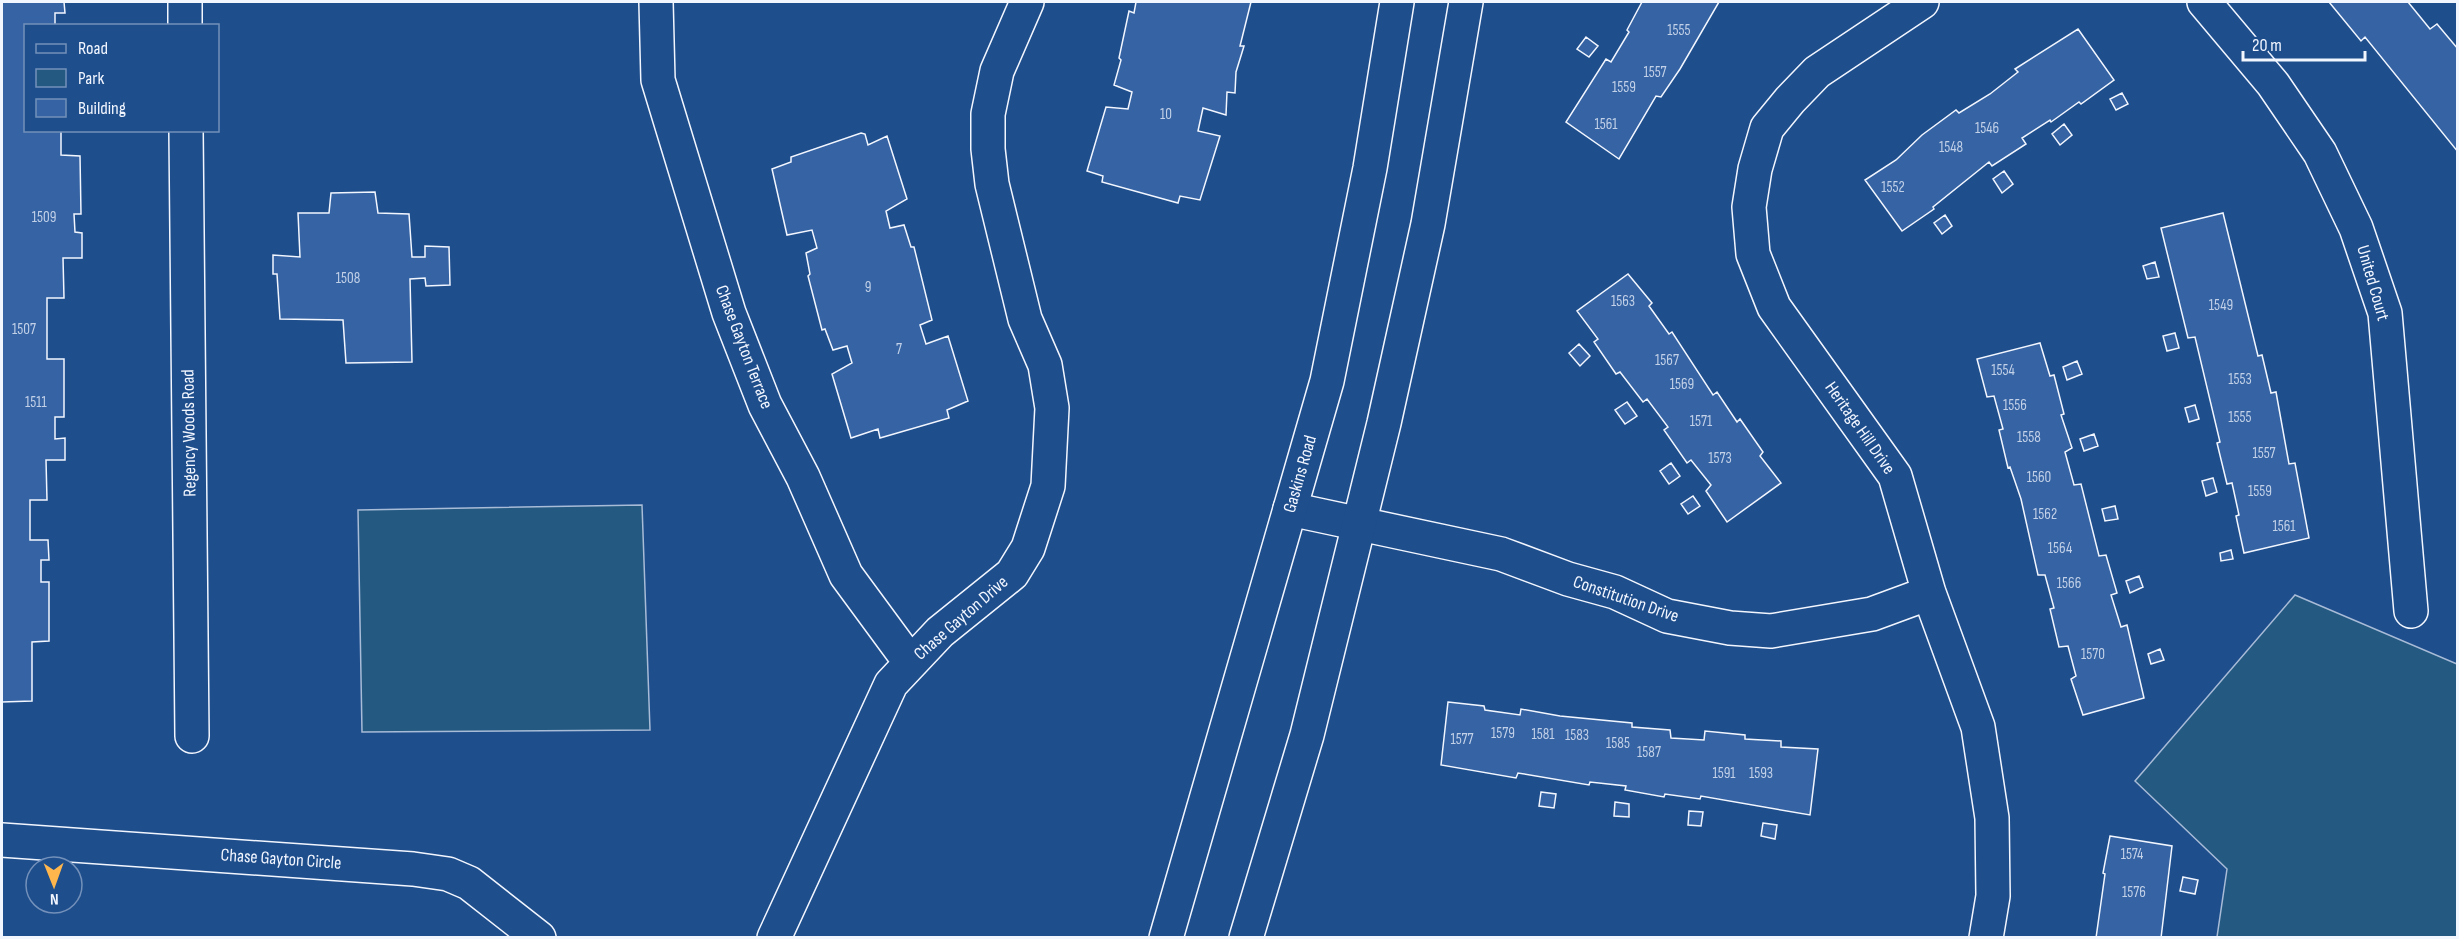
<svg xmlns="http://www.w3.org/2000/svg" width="2459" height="939" font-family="'Sofia Sans Condensed',sans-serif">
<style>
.green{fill:#245a82;stroke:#a8bbd7;stroke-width:1.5}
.building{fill:#3563a3;stroke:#f2f6ff;stroke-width:1.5}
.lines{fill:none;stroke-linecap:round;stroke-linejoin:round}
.minor-casing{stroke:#f2f6ff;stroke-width:36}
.primary-casing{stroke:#f2f6ff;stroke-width:36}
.minor{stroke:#1f4e8c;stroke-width:33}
.primary{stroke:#1f4e8c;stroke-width:33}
.labels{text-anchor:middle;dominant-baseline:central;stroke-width:4.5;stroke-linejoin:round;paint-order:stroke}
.number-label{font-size:15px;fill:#c3d1e8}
.street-label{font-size:18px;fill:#f2f6ff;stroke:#1f4e8c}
</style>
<rect width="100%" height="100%" fill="#1f4e8c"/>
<path class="green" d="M642 505 650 730 362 732 358 510Z
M2295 595 2457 664V937H2217L2227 869 2135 781Z"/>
<path class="building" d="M2 2H64L65 13H55V26H26V130H61V155L80 156 81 214H74L75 232 82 233V258H63L64 298H47V359H64V417H55V439L65 438V460H46L47 500H30V540H48L49 560H41V582H49V641L32 642V701L2 702Z
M1136 2H1251L1240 46H1244L1236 72 1235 93 1227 92 1226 115 1203 108 1198 131 1220 136 1200 200 1180 196 1178 203 1102 182 1103 176 1087 171 1106 107 1128 109 1132 92 1114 85 1121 60 1119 58 1129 11 1134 13Z
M1642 2H1719L1680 69 1661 97 1656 96 1619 159 1566 122 1606 59 1611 62 1629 32 1627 30Z
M2329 2H2408L2430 29 2437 24 2458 49V152L2365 37 2361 41Z
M2078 29 2114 80 2081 104 2079 102 2051 122 2050 120 2022 138 2026 144 1992 166 1989 162 1933 207 1934 209 1902 231 1865 180 1896 160 1922 135 1956 110 1959 113 1990 94 2018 72 2015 69Z
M1586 37 1598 46 1589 57 1577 49Z
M2122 93 2128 104 2116 110 2110 99Z
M2064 124 2072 135 2060 145 2052 134Z
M861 133 865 134 868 145 887 136 907 199 886 211 890 228 904 225 911 247H914L932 320 920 325 926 344 948 336 968 401 947 410 949 418 880 438 878 429 851 438 832 374 852 363 847 346 833 350 825 329 822 330 808 276 810 274 806 253 817 248 812 230 787 235 772 169 791 162V157Z
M2004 171 2013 184 2002 193 1993 179Z
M375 192 378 213 409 214 412 257H425V246L449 247 450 285 426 286 425 278 410 279 412 362 346 363 343 320 280 319 277 274H273V255L300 257 298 213H329L331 193Z
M2223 213 2258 356 2262 355 2271 393 2276 392 2289 464 2295 463 2309 538 2244 553 2236 516 2239 515 2232 483 2227 484 2217 443 2220 442 2195 337 2188 338 2161 228Z
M1945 215 1952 226 1942 234 1934 223Z
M2155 262 2159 277 2147 279 2143 266Z
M1628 274 1652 303 1649 306 1669 334 1672 332 1713 395 1717 392 1737 422 1740 419 1763 452 1760 456 1781 483 1727 522 1706 491 1711 485 1691 460 1687 463 1664 430 1668 427 1647 399 1643 402 1620 372 1616 374 1594 342 1598 339 1577 311Z
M2175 333 2179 348 2167 351 2163 336Z
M2040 343 2050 376 2054 375 2064 414 2061 415 2072 448 2065 452 2074 485 2081 484 2099 556 2106 555 2117 593 2111 595 2121 627 2127 625 2144 698 2083 715 2071 679 2076 676 2068 646 2059 647 2050 609 2054 608 2045 575H2038L2021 499 2010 467 2008 468 1999 430 2003 429 1994 396 1987 397 1977 359Z
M1579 344 1590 356 1580 366 1569 353Z
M2077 361 2082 374 2067 380 2063 367Z
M1627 402 1637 416 1625 424 1615 410Z
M2195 405 2199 419 2189 422 2185 408Z
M2094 434 2098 446 2084 451 2080 439Z
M1671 463 1680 476 1669 484 1660 471Z
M2213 478 2217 492 2206 496 2202 481Z
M1693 496 1700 506 1688 514 1681 504Z
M2115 506 2118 519 2105 521 2102 509Z
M2231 550 2233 559 2221 561 2220 553Z
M2139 576 2143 587 2130 593 2126 581Z
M2160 649 2164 660 2151 664 2148 654Z
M1448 702 1484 706 1485 710 1520 715 1521 709 1560 716 1632 723V727L1670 730 1671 738 1704 740 1705 731 1745 735V739L1781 741V747L1818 749 1810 815 1701 796 1700 799 1665 794 1664 797 1625 790 1626 786 1590 782 1589 785 1518 773 1516 778 1441 765Z
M1541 792 1556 794 1554 808 1539 806Z
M1615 802 1629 804V817L1614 816Z
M1689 811 1703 812 1701 826 1688 825Z
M1763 823 1777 825 1775 839 1761 836Z
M2110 836 2172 846 2161 938H2096L2105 874 2103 873Z
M2183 877 2198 880 2195 894 2180 891Z"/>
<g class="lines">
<defs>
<path id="minor" d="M185 2V26
M656 2 658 80 729 313 765 405 803 477 846 575 910 662
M1922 2 1817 72 1790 100 1767 128 1755 169 1749 207 1753 254 1774 307 1895 476 1929 593 1978 727 1992 818 1993 896 1986 938
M2204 2 2273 84 2320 153 2356 228 2385 313 2411 611
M186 130 192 736
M1290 509 1501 554 1568 579 1615 592 1667 616 1730 628 1771 631 1872 614 1929 593
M2 840 413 869 448 874 469 883 539 938
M774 938 891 684 940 632 1012 574 1028 548 1048 486 1052 408 1045 365 1025 319 992 184 988 149V114L997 71 1027 2"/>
<path id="primary" d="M1166 938 1327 381 1370 168 1397 2
M1246 938 1307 735 1384 423 1428 224 1466 2"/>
</defs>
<use href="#minor" class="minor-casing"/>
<use href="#primary" class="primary-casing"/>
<use href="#minor" class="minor"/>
<use href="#primary" class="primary"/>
</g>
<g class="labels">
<g class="number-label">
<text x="1679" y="30">1555</text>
<text x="1655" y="72">1557</text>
<text x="1624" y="87">1559</text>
<text x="1166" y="114">10</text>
<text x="1606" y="124">1561</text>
<text x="1987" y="128">1546</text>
<text x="1951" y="147">1548</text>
<text x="1893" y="187">1552</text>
<text x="44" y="217">1509</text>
<text x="348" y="278">1508</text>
<text x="868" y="287">9</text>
<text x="1623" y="301">1563</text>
<text x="2221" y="305">1549</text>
<text x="24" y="329">1507</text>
<text x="899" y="349">7</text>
<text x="1667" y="360">1567</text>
<text x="2003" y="370">1554</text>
<text x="2240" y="379">1553</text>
<text x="1682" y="384">1569</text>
<text x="36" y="402">1511</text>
<text x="2015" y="405">1556</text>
<text x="2240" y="417">1555</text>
<text x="1701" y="421">1571</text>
<text x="2029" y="437">1558</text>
<text x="2264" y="453">1557</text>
<text x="1720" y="458">1573</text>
<text x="2039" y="477">1560</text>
<text x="2260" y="491">1559</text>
<text x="2045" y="514">1562</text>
<text x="2284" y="526">1561</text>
<text x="2060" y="548">1564</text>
<text x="2069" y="583">1566</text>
<text x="2093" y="654">1570</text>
<text x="1503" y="733">1579</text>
<text x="1543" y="734">1581</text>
<text x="1577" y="735">1583</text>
<text x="1462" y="739">1577</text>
<text x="1618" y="743">1585</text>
<text x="1649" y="752">1587</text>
<text x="1724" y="773">1591</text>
<text x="1761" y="773">1593</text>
<text x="2132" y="854">1574</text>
<text x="2134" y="892">1576</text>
</g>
<g class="street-label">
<text transform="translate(2373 283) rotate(74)">United Court</text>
<text transform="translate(744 347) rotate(69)">Chase Gayton Terrace</text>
<text transform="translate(1860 428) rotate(55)">Heritage Hill Drive</text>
<text transform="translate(189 433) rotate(-91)">Regency Woods Road</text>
<text transform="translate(1300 474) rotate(-74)">Gaskins Road</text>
<text transform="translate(1626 599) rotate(19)">Constitution Drive</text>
<text transform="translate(961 618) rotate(-41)">Chase Gayton Drive</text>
<text transform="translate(281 859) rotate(4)">Chase Gayton Circle</text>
</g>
</g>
<rect width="2459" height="939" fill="none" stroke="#f2f6ff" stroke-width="6"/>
<rect x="24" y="24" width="195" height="108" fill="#1f4e8c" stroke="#7391ba" stroke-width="1.5"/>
<rect x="36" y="44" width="30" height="9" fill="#1f4e8c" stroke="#7391ba" stroke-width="1.5"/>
<text x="78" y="54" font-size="18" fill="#f2f6ff">Road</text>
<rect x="36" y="69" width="30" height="18" fill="#245a82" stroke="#7391ba" stroke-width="1.5"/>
<text x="78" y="84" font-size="18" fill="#f2f6ff">Park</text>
<rect x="36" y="99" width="30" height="18" fill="#3563a3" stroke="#7391ba" stroke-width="1.5"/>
<text x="78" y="114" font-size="18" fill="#f2f6ff">Building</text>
<g transform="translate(54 885) rotate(179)"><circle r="28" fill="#1f4e8c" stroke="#7391ba" stroke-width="1.5"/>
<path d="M0-4.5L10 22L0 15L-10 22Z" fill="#ffb74d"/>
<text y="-9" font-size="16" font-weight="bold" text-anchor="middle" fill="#f2f6ff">N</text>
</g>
<path d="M2243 51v9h122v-9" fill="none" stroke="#f2f6ff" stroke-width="3"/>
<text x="2252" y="51" font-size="18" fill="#f2f6ff" stroke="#1f4e8c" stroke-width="4.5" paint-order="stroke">20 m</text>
</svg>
